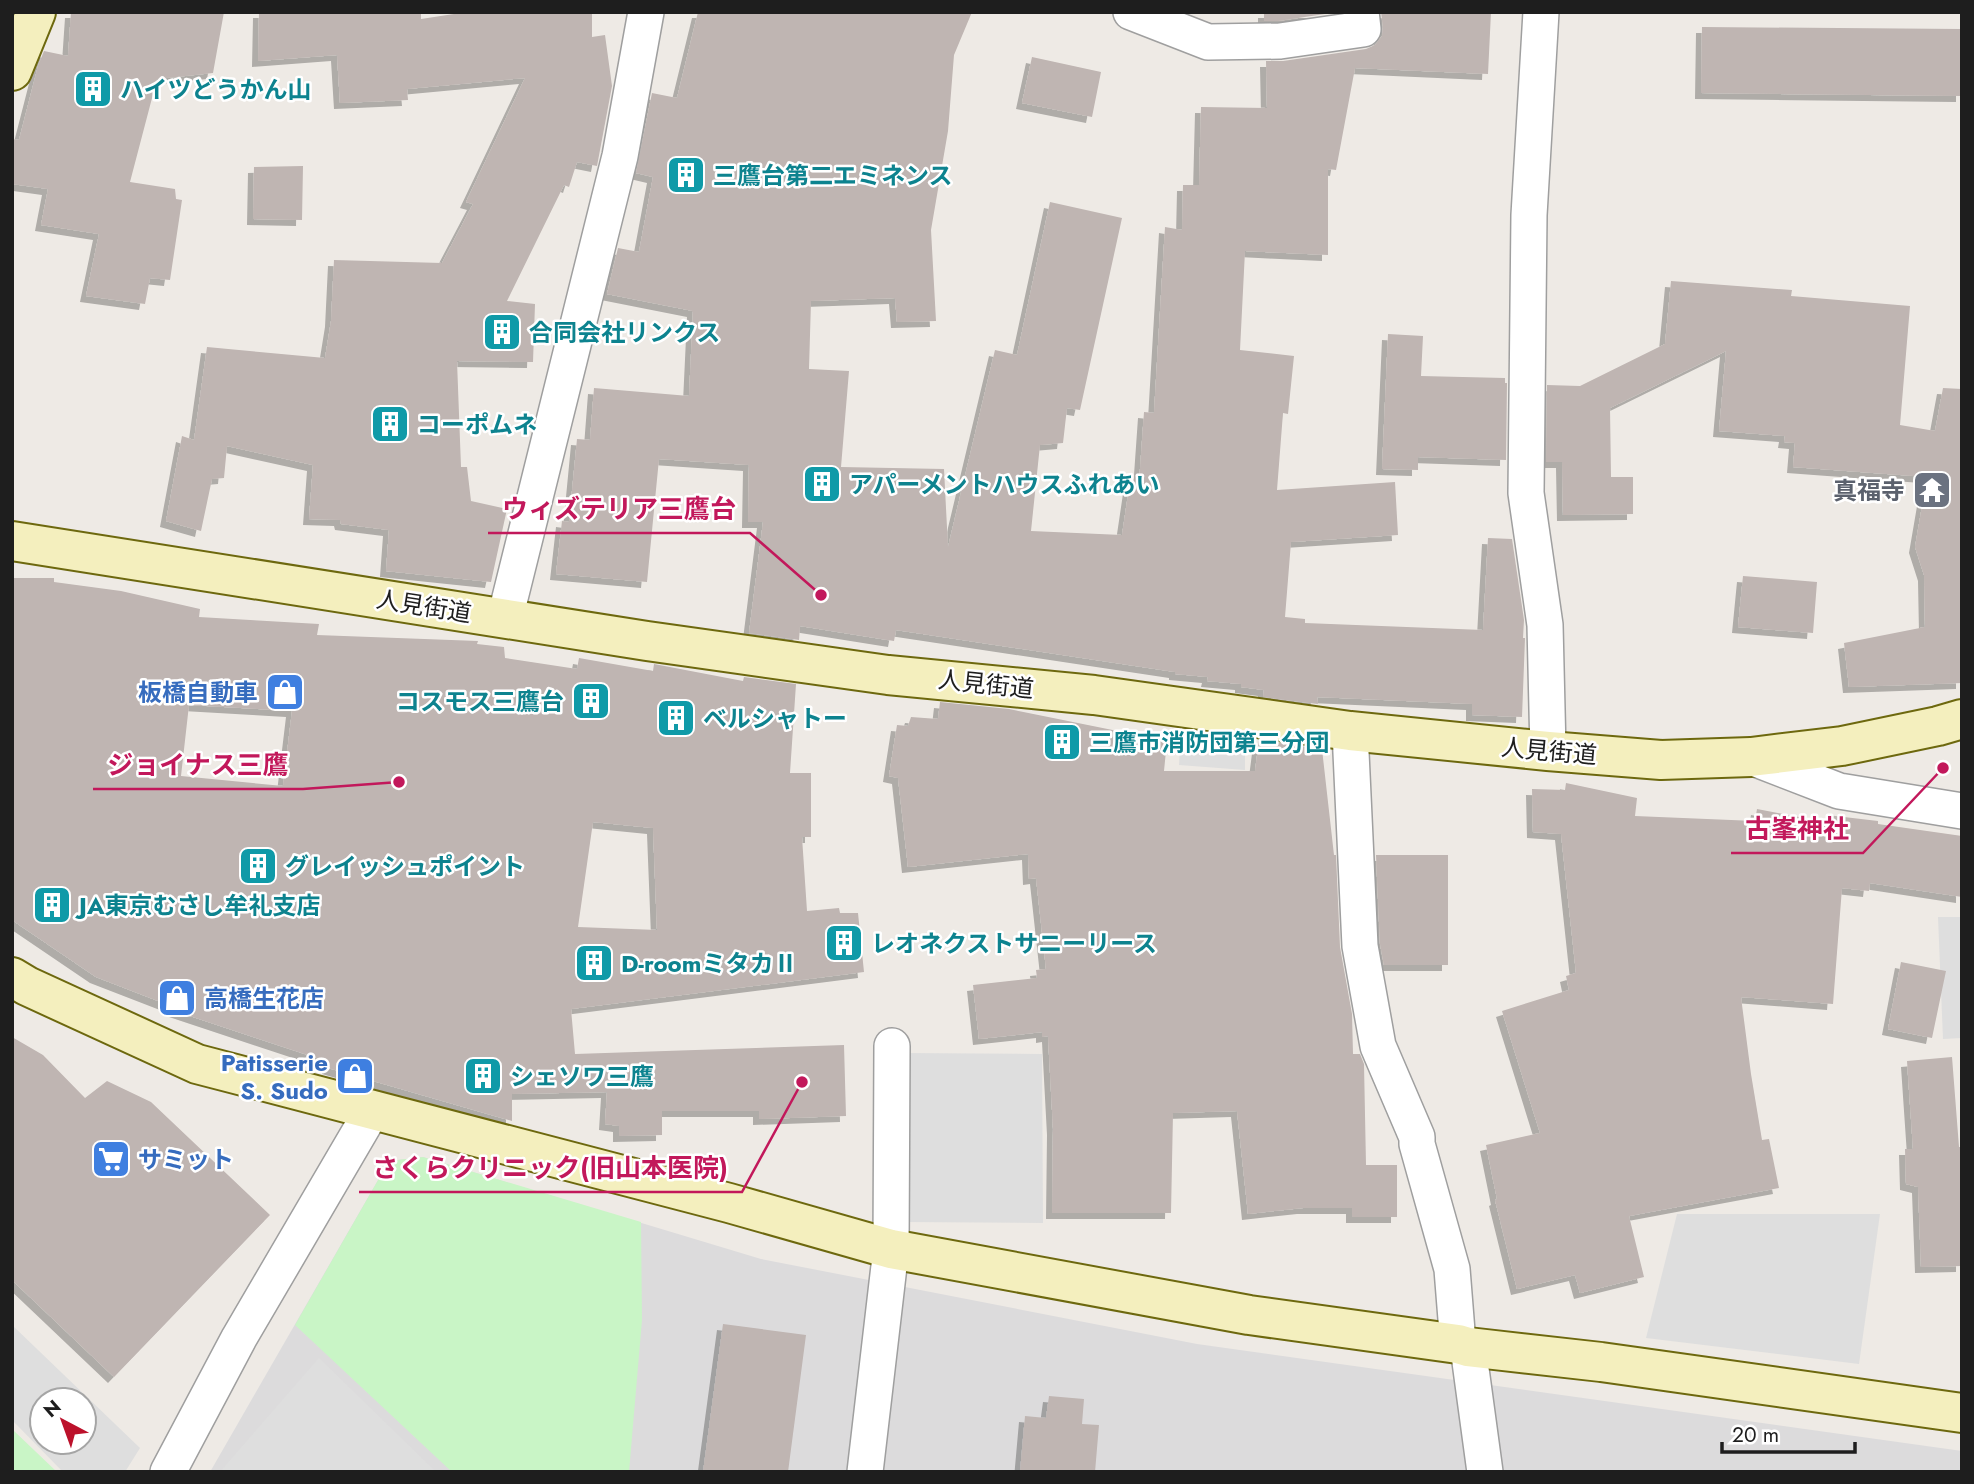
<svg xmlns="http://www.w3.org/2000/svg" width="1974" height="1484" font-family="Jost,'Noto Sans JP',sans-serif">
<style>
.residential{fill:#dcdbdc}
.park{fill:#c9f5c6}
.parking{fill:#dedede;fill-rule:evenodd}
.building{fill:#bfb5b2;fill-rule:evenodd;filter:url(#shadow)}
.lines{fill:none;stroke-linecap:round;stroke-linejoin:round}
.street-casing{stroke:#9f9f9f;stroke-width:38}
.secondary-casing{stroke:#6d680e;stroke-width:42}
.street{stroke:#fff;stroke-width:35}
.secondary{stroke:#f4efbe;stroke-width:38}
.labels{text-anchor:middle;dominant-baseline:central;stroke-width:5;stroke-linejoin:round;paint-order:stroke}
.culture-label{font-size:24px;font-weight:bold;fill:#0d838f;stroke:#fff;text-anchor:start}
.worship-label{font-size:24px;font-weight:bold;fill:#5b616d;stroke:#fff;text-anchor:end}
.street-label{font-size:24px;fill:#1e1e1e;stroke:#fff}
.shop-label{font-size:24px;font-weight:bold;fill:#366cbe;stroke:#fff;text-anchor:end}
.leader{fill:none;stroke:#c2185b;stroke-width:2.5}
.callout-dot{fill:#c2185b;stroke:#fff;stroke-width:2.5}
.callout-label{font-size:26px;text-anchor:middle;font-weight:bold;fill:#c2185b;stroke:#fff;stroke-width:5;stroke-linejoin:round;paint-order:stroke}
</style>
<defs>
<filter id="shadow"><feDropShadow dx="-6" dy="6" stdDeviation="0" flood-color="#0004"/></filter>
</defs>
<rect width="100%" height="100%" fill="#eeeae5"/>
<path class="residential" d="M423 1157 761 1259 1197 1344 1962 1451V1472H210L389 1161Z"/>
<path class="park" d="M423 1157 641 1222 642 1320 629 1472H452L295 1325 389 1161Z
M12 1429 57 1472H12Z"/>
<path class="parking" d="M1181 733 1245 745V770L1179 765Z
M1938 917H1962V1038L1943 1039Z
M901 1053 1042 1054 1043 1223 903 1222Z
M1677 1214H1880L1859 1364 1646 1338Z
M12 1325 140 1448 125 1472H63L12 1420ZM84 1400V1442H42V1400Z
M319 1358 436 1472H220Z"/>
<path class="building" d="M71 12H224L213 73 157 79 130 182 175 189 176 199 182 200 170 280 150 278 145 304 86 296 99 234 41 225 48 189 12 184V139L19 140 38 66 44 51 68 56Z
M259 12H421V19L467 12H592V37L605 35 612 86 597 166 577 162 569 187 564 185 507 301 535 304 533 362 457 361 461 467H467L471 501 507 509 491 582 386 571 389 530 341 524 340 520 309 519 313 465 227 446 224 478 212 479 201 531 166 521 182 436 194 440 207 347 325 358 331 321 334 260 442 263 473 204 466 202 525 78 407 89 408 100 340 103 337 55 258 61Z
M698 12H972L954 55 948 131 931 230 936 321 897 322 895 298 811 301 809 369 849 371 841 467 944 469 948 547 995 350 1017 355 1050 202 1122 218 1080 410 1067 408 1063 443 1040 445 1031 531 1122 535 1130 481 1139 483 1144 412 1154 413 1165 227 1182 230 1183 185H1199L1201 107 1267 108 1266 61H1283L1366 49 1375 45 1382 36 1383 27 1381 12H1491L1488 74 1355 68 1336 170 1328 169V255L1245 251 1240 350 1294 356 1288 414 1283 413 1277 490 1395 482 1398 535 1291 542 1285 617 1305 619V623L1483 630 1488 538 1512 539 1524 620 1523 638H1525L1522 717 1472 715V704L1317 697 1318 704 1263 697 1264 690 1241 687V684L1207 681 1208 677 1175 674V672L896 630 894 641 800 626 799 640 749 633 763 522H748L749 465 659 459 647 582 556 574 562 521 569 522 577 439 590 440 594 388 689 396 693 311 607 294 618 248 639 252 653 177 636 173 652 93 677 98Z
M1264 12H1338L1278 21H1264Z
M1702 27 1962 29V96L1701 93Z
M1032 57 1101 72 1092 117 1022 103Z
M303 166 302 220 253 219 254 167Z
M1671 281 1792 290 1791 296 1910 306 1900 425 1935 431 1943 388 1962 389V683L1849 687 1844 643 1925 627 1924 575 1915 547 1927 477 1793 467 1795 443 1784 442 1785 436 1719 431 1726 351 1610 408 1611 477H1633V514L1563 515 1562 462H1546L1547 385 1580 386 1665 344Z
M1388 334 1423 336 1421 376 1505 378V383H1507L1506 460 1418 457V470L1382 469Z
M1743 576 1817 582 1813 633 1738 627Z
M12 578H54V582L121 591 200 609 199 617 319 624 317 635 478 641 477 644 504 647 505 658 577 669 579 658 653 671 654 664 743 681 744 677 796 684 790 773H811V837H802L807 911 839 908 840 913H858L864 972 571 1009 575 1054 844 1045 846 1116 759 1119V1111H662V1135L619 1136V1126L605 1124 607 1092 512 1094V1121L328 1068 329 1062 169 1009 171 1006 96 977 12 920ZM189 705 292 711 283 786 181 776ZM593 822 653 828 657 930 578 927Z
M940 702 1009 709 1167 741 1164 771H1255L1259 740 1322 749 1334 855H1336L1340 947 1352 1014 1353 1054H1360L1364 1064 1366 1165H1397V1217H1352V1208H1303L1248 1214 1237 1111 1173 1113 1171 1213H1052L1053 1129 1048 1036 1042 1037V1032L979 1039 973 985 1037 978 1036 970 1046 969 1036 878 1029 879 1028 854 908 867 898 778 889 776 897 725 908 726 911 717 938 719Z
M1566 783 1637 798 1635 816 1755 821 1757 809 1826 822 1827 815 1878 821V824L1962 836V897L1870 883 1869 891 1842 888 1833 1004 1741 997 1751 1074 1762 1140 1769 1139 1779 1188 1629 1216 1644 1277 1580 1293 1575 1275 1517 1289 1495 1200 1497 1199 1486 1145 1540 1133 1502 1011 1569 990 1566 976 1576 973 1561 834 1533 832 1532 789 1565 790Z
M1376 855H1448V965H1384L1380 944Z
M1901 962 1946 971 1932 1038 1888 1029Z
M12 1037 43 1055 85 1098 107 1081 151 1102 270 1215 114 1377 12 1280Z
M1952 1057 1959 1147H1962V1266L1921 1267 1918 1187 1906 1184 1905 1149H1913L1907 1061Z
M723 1324 806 1335 788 1472H703Z
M1049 1396 1084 1399 1082 1424 1099 1425 1095 1472H1020L1025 1416 1046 1418Z"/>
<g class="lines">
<defs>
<path id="street" d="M1131 12 1208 42 1280 41 1363 29 1361 12
M1541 12 1529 215 1526 493 1545 625 1548 751
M505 618 620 156 646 12
M1350 731 1360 946 1378 1046 1417 1137V1144L1452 1269 1458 1344
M1751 757 1839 791 1962 811
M1468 1347 1485 1472
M168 1472 239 1338 373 1109
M865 1472 891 1249 892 1046"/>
<path id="secondary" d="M12 71 36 12
M12 541 647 641 888 675 1094 695 1350 731 1548 751 1661 760 1751 757 1842 746 1938 726 1962 719
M12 977 27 986 197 1064 729 1203 891 1249 1249 1315 1458 1344 1468 1347 1601 1362 1962 1413"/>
</defs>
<use href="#street" class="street-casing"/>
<use href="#secondary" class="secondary-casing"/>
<use href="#street" class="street"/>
<use href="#secondary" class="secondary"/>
</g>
<defs>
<symbol id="building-square" viewBox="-11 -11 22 22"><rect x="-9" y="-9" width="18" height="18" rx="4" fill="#0f9aa8" stroke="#fff"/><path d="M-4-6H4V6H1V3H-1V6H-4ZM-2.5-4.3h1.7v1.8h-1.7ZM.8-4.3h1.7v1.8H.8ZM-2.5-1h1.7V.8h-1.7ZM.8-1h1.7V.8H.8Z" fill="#fff"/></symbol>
<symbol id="temple-square" viewBox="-11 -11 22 22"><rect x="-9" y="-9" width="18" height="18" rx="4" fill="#6b7280" stroke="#fff"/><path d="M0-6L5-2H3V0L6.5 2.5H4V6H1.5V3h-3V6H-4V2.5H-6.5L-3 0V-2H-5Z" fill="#fff"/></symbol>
<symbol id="shop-square" viewBox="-11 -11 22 22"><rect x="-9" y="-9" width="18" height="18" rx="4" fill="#3f7fe0" stroke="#fff"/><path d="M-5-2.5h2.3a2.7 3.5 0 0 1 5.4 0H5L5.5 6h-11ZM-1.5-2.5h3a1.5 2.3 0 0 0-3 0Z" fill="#fff"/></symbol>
<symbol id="supermarket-square" viewBox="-11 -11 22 22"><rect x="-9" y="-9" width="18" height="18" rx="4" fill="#3f7fe0" stroke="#fff"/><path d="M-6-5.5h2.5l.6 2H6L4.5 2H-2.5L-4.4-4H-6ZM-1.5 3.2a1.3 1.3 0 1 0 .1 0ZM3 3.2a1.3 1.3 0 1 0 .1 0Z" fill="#fff"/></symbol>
</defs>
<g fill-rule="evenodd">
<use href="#building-square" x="71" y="67" width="44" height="44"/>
<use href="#building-square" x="664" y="153" width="44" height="44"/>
<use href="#building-square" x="480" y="310" width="44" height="44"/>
<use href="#building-square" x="368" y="402" width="44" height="44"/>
<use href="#building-square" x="800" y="462" width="44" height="44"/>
<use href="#temple-square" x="1910" y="468" width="44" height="44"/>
<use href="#shop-square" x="263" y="670" width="44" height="44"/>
<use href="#building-square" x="569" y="679" width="44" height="44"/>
<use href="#building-square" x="654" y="696" width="44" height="44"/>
<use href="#building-square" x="1040" y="720" width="44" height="44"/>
<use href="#building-square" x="236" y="844" width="44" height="44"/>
<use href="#building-square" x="30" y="883" width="44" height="44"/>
<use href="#building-square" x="822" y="921" width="44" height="44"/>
<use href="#building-square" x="572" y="941" width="44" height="44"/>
<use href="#shop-square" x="155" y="976" width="44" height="44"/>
<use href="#shop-square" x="333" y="1054" width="44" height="44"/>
<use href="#building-square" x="461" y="1054" width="44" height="44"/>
<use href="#supermarket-square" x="89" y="1137" width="44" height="44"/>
</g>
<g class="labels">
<g class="culture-label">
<text x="120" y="89">ハイツどうかん山</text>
<text x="713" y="175">三鷹台第二エミネンス</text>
<text x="529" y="332">合同会社リンクス</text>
<text x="417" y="424">コーポムネ</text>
<text x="849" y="484">アパーメントハウスふれあい</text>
<text x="564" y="701" text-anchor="end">コスモス三鷹台</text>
<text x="703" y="718">ベルシャトー</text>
<text x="1089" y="742">三鷹市消防団第三分団</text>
<text x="285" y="866">グレイッシュポイント</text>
<text x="79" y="905">JA東京むさし牟礼支店</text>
<text x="871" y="943">レオネクストサニーリース</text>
<text x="621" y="963">D-roomミタカⅡ</text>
<text x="510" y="1076">シェソワ三鷹</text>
</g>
<g class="worship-label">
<text x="1905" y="490">真福寺</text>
</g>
<g class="street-label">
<text transform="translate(424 606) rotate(9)">人見街道</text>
<text transform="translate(986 684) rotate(6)">人見街道</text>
<text transform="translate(1549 751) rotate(5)">人見街道</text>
</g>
<g class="shop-label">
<text x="258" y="692">板橋自動車</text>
<text x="204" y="998" text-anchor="start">高橋生花店</text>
<text x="328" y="1062">Patisserie<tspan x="328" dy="28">S. Sudo</tspan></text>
<text x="138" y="1159" text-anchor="start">サミット</text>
</g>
</g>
<path class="leader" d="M821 595L750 533H488M399 782L303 789H93M1943 768L1863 853H1731M802 1082L742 1192H359"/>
<g class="callout-dot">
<circle cx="821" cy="595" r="7"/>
<circle cx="399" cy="782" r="7"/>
<circle cx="1943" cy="768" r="7"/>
<circle cx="802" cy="1082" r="7"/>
</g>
<g class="callout-label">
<text x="619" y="518">ウィズテリア三鷹台</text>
<text x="198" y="774">ジョイナス三鷹</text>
<text x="1797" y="838">古峯神社</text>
<text x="550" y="1177">さくらクリニック(旧山本医院)</text>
</g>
<rect width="1974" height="1484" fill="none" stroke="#1e1e1e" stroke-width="28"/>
<g transform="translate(63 1421) rotate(319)"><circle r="33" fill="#ffffff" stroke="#a5a5a5" stroke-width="2"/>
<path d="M0-5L12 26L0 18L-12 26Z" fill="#bc112b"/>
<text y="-10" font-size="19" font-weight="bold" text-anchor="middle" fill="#1e1e1e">N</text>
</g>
<path d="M1722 1442v10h133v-10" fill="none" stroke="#1e1e1e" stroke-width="3.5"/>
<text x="1732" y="1442" font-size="21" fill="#1e1e1e" stroke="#ffffff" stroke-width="5" paint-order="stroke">20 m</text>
</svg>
